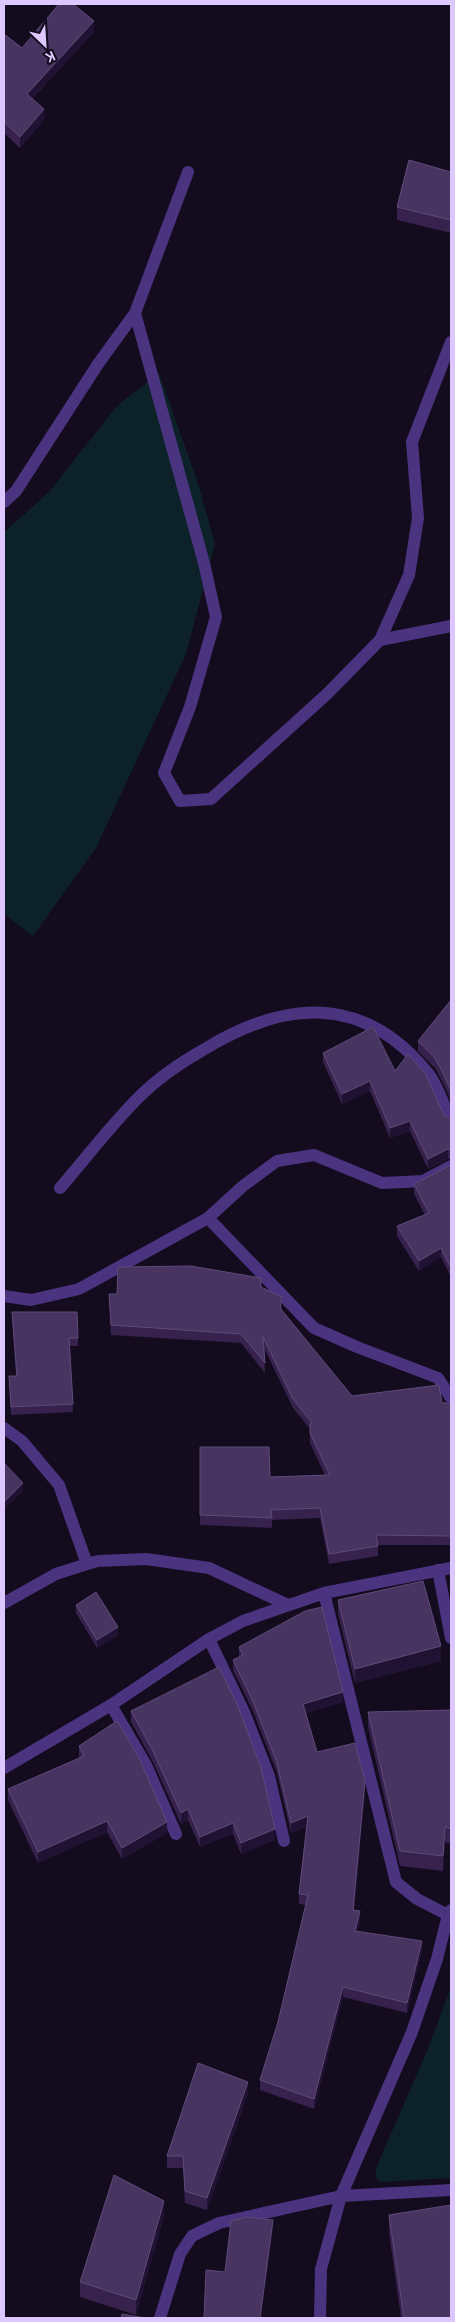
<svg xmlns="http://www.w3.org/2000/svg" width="455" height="2322" font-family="Barlow,sans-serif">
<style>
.green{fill:#0d2228}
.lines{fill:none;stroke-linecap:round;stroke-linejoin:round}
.minor{stroke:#4a337f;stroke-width:12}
.wall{fill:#36224d}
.shaded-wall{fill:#201232}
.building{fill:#473460;stroke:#5f4b79}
</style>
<rect width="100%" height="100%" fill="#130b1e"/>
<path class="green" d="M159 373 199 486 215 544 186 654 96 848 33 936 4 914V532L48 493 117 406Z
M451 1987V2178L381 2182 376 2178V2168L427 2051Z"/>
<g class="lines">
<path class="minor" d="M135 313 204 563 216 617 190 707 164 773 180 801 211 799 327 694 380 640 409 575 418 518 412 442 451 342
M4 502 16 491 98 364 135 313 188 172
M380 640 451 626
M60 1188C86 1158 111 1125 139 1097 158 1078 180 1063 203 1050 284 1000 363 993 428 1073 438 1086 444 1106 451 1121
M208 1218 314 1328 357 1347 438 1378 451 1398
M4 1296 31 1300 79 1289 208 1218 243 1186 277 1161 314 1155 382 1183 423 1181 451 1166
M4 1428 22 1441 59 1485 87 1564
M438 1570 451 1638
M324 1593 396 1882 417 1899 448 1915
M4 1603 56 1574 87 1564 98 1561 146 1559 209 1568 288 1605
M209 1639 244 1712 269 1776 284 1841
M111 1705 146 1765 176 1834
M4 1768 111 1705 209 1639 243 1621 324 1593 451 1568
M160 2318 180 2254 192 2236 219 2223 341 2196 451 2190
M320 2318 321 2269 341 2196 412 2032 437 1959 448 1915 451 1910"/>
</g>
<path class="wall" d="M94 32 32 99 44 120 20 148 4 133V34L22 48Z
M451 172V233L397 220V207Z
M451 1000V1101L445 1087 435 1068 418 1051V1041Z
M323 1053 395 1071 444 1115 450 1119H451V1159H448L428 1169 410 1131 390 1138 370 1091 342 1104 323 1062Z
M451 1165V1277L441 1257 419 1271 397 1236V1226L425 1215 414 1194V1184Z
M261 1287 282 1307 281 1310 352 1396 451 1403V1545H378V1556L329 1564 320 1518 272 1520V1528L200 1525V1447L270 1477 325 1475 310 1443V1429L293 1408 264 1348 265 1373 241 1343 111 1335 109 1294H117Z
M12 1312 78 1338V1346H70L73 1412 11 1415 9 1376H16Z
M338 1600 441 1661 355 1683 338 1614Z
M76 1605 118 1635 97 1648 76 1613Z
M239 1647 343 1702 306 1713 317 1752 365 1791 354 1910 360 1921 357 1931 422 1951 407 2013 343 1997 314 2109 260 2090V2080L278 2022 306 1905 299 1904V1894L306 1827 291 1833 277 1773 252 1709 233 1670V1660L239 1657Z
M451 1710V1844L445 1842 443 1871 400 1866 368 1727V1712Z
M131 1711 275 1840 241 1854 233 1834 200 1847 188 1820 181 1824 153 1762 131 1722Z
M79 1746 167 1833 122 1859 107 1832 38 1863 8 1800V1789L79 1758Z
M248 2094 207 2210 185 2203 183 2168H167V2156Z
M389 2215 451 2318H401L389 2233Z
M164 2216 136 2315 80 2297V2282Z"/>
<path class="shaded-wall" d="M94 21V32L27 104V94Z
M44 109V120L20 148V137Z
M370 1081V1091L342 1104V1094Z
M410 1121V1131L390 1138V1128Z
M448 1149V1159L428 1169V1159Z
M441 1248V1257L419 1271V1261Z
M23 1483V1491L4 1510V1502Z
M118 1627V1635L97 1648V1640Z
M441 1646V1661L355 1683V1669Z
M343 1692V1702L303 1714V1704Z
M365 1781V1791L353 1920V1910Z
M188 1809V1820L181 1824V1813Z
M308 1816V1827L291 1833V1823Z
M107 1821V1832L38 1863V1852Z
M167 1822V1833L122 1859V1848Z
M233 1823V1834L200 1847V1837Z
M445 1827V1842L443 1871V1856Z
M275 1829V1840L241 1854V1843Z
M360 1911V1921L355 1941V1931Z
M422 1941V1951L407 2013V2003Z
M343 1987V1997L314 2109V2099Z
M248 2082V2094L207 2210V2198Z
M164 2201V2216L136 2315V2300Z
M273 2220V2228L261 2318H260Z"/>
<path class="building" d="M59 4H73L94 21 27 94 44 109 20 137 4 122V34L22 48Z
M409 160 451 172V220L397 207Z
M451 1000V1091L445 1077 435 1058 418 1041Z
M373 1027 395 1071 408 1054 425 1073 444 1115 450 1119H451V1149H448L428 1159 410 1121 390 1128 370 1081 342 1094 323 1053Z
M451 1165V1268L441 1248 419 1261 397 1226 429 1213 414 1184Z
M191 1266 261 1278V1287L282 1297 280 1308 352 1396 439 1385 442 1403H451V1536L376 1535 378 1546 329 1554 320 1508 271 1510 272 1518 200 1515V1447H269L270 1477 330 1475 310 1433V1424L312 1423 293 1399 263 1337 265 1363 241 1334 111 1325 109 1294H117L118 1267Z
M12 1312H77L78 1338H69L73 1404 11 1407 9 1376H17Z
M4 1463 23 1483 4 1502Z
M423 1581 441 1646 355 1669 338 1600Z
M96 1592 118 1627 97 1640 76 1605Z
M322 1607 343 1692 303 1704 317 1752 355 1743 365 1781 353 1910 360 1911 355 1931 422 1941 407 2003 343 1987 314 2099 260 2080 278 2022 308 1895 299 1894 308 1816 291 1823 277 1763 252 1699 233 1660 243 1655 239 1647 305 1611Z
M219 1667 237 1704 261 1768 275 1829 241 1843 233 1823 200 1837 188 1809 181 1813 153 1751 131 1711Z
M451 1710V1829L445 1827 443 1856 400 1851 368 1712Z
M117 1721 139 1758 167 1822 122 1848 107 1821 38 1852 8 1789 84 1756 79 1746Z
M198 2063 248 2082 207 2198 185 2191 183 2156H167Z
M114 2175 164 2201 136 2300 80 2282Z
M451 2205V2318H404L389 2215Z
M246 2217 273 2220 260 2318H204L206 2270 225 2272 231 2221Z
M122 2314 145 2318H121Z"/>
<rect width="455" height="2322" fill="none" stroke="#dcc7ff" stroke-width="10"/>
<g transform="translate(45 45) rotate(155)" stroke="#130b1e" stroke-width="4" paint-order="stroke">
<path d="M0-4L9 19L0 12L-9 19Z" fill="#dcc7ff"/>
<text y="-8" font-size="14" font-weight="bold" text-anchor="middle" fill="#dcc7ff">K</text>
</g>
</svg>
